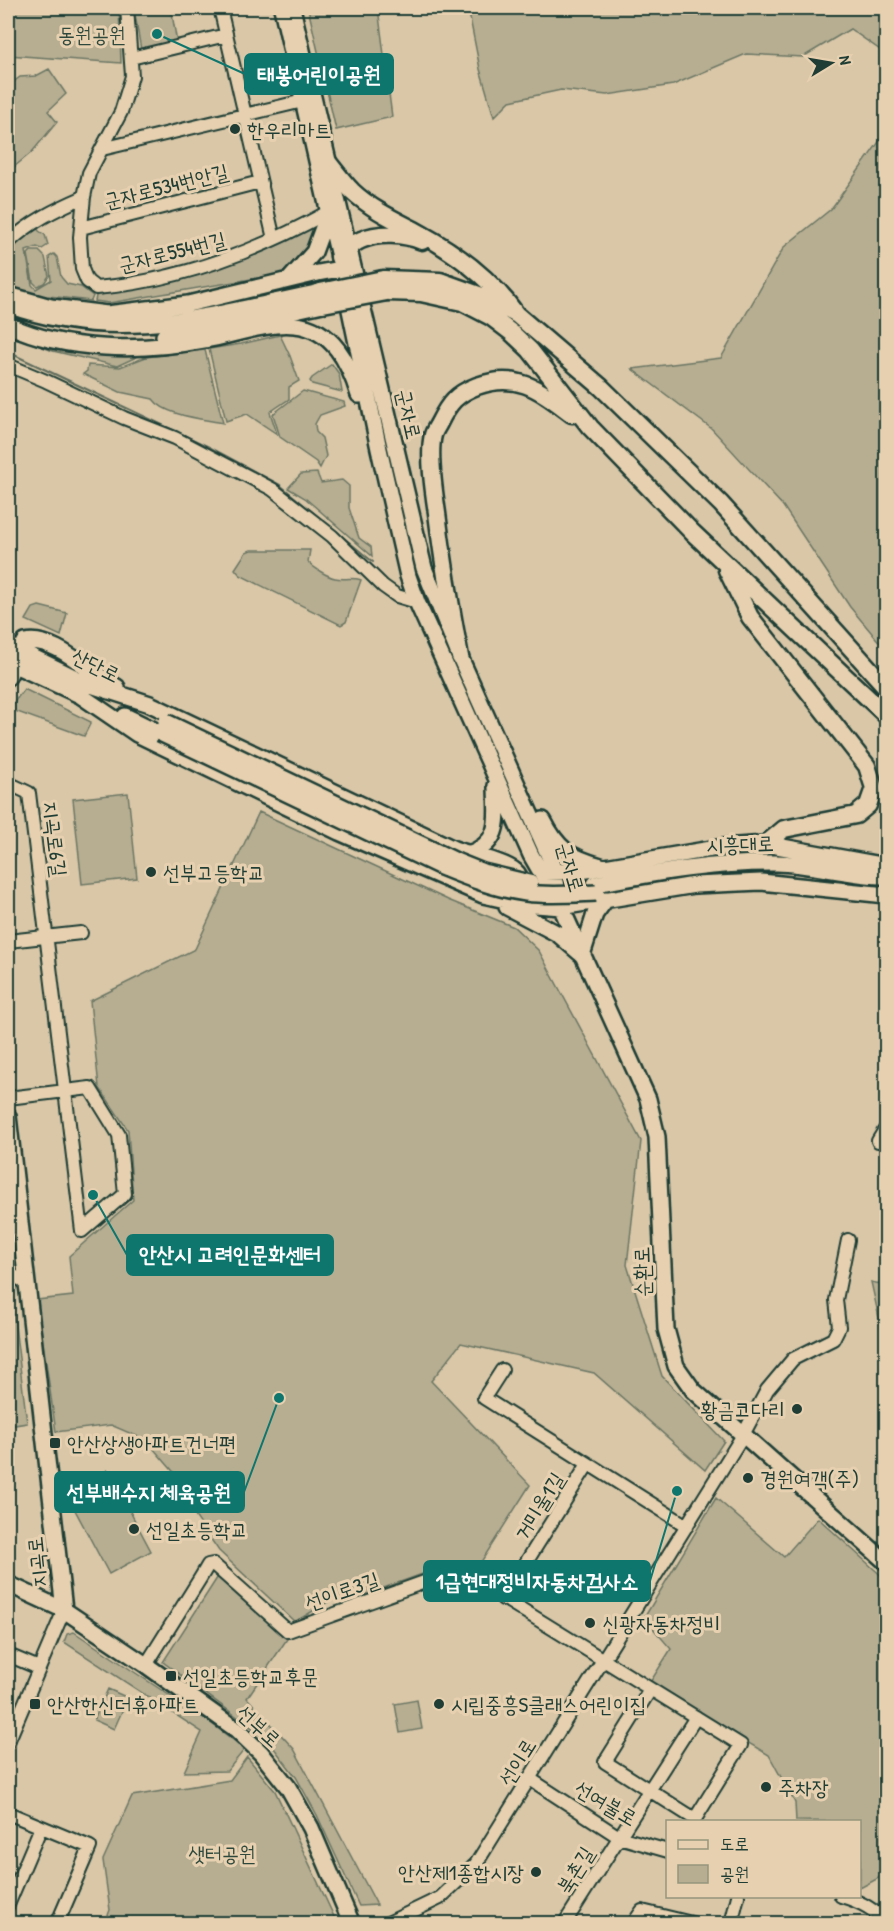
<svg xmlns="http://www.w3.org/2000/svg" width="894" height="1931" font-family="'Patrick Hand','Poor Story',sans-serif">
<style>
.green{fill:#b7ae92;stroke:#6b7663;stroke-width:1.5}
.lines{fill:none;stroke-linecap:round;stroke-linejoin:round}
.stream{stroke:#5e6c5b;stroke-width:2}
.minor-casing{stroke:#1f3d34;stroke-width:16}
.major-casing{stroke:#1f3d34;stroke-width:20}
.highway-casing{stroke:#1f3d34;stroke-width:21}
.minor{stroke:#e6d0af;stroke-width:12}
.major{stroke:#e6d0af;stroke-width:15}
.highway{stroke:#e6d0af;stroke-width:16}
.major-bridge-casing{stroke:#1f3d34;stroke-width:20;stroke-linecap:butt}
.highway-bridge-casing{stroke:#1f3d34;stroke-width:21;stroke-linecap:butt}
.major-bridge{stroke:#e6d0af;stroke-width:15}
.highway-bridge{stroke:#e6d0af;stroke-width:16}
.poi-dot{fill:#1f3d34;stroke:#e6d0af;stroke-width:2}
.labels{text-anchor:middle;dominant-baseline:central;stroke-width:6;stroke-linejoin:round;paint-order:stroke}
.park-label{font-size:21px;fill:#2e483d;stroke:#e6d0af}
.poi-label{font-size:21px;fill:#1f3d34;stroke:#e6d0af;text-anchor:start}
.street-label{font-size:21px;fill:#1f3d34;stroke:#e6d0af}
.leader{fill:none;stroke:#0f766e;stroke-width:2}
.callout-dot{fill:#0f766e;stroke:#e6d0af;stroke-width:2}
.callout{fill:#0f766e;stroke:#0f766e;stroke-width:2}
.callout-label{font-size:22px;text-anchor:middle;font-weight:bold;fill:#fff}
</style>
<rect width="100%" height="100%" fill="#dac7a8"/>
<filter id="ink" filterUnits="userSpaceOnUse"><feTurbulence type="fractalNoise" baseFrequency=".0167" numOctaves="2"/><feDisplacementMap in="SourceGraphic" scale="12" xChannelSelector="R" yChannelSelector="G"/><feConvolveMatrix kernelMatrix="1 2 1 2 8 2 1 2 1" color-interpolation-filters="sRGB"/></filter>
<g filter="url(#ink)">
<path class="green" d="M8 8H119L121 63 8 55Z
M134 8H171L177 43 141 50Z
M308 8H378L392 117 336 130Z
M468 8H886V54L850 29 803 57 746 54 673 85 607 95 561 90 510 101 494 117 480 69Z
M49 69 66 94 48 111 57 122 32 152 8 172V86L20 77 36 76Z
M886 132V650L850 607 783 506 712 429 632 369 721 358 784 247 831 209Z
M315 225C309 253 306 259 281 274L109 303 95 301 96 296 94 292 209 271 257 254Z
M36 226 39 231 45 235 48 245 42 249 37 247 26 251 32 285 36 289 51 280 49 257 54 254 57 257 61 277 67 284 81 287 93 296 91 301 49 296 46 299 8 289V247Z
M31 251H39L45 257 49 276 44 283 37 286 33 282 28 254Z
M8 330 143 354 117 366 53 351 8 334Z
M280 335 290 356 299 381 289 387V399L270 412 277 434 247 414 226 421 209 349 241 344Z
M205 350 223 423C204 419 165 416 153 399L120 392 83 374 87 371 88 365 120 367 146 357Z
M332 364 339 374 342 392 312 384 310 381 312 378Z
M303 391 344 402 345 406 320 415 315 424 316 432 322 438 326 456 320 468 316 462 280 437 273 414Z
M317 473 321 483 342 480 349 486V508L359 538 371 547 372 556 305 498 288 488 301 474Z
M251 550H310L308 562C314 568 326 576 335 578 343 580 352 577 361 580L346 622 341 625 240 575 235 569 246 552Z
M39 606 67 613 61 636 26 620 33 608Z
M24 689 91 722 84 736 9 709Z
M128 793 137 878 82 884 73 799Z
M259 812 448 900 514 927 539 951 641 1141 627 1265 662 1376 724 1441 705 1470 594 1373 461 1343 431 1381 530 1485 474 1573 460 1564H450L356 1598H334L295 1622 219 1551 188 1506 178 1477 146 1440 111 1425 56 1432 37 1300 73 1296 69 1256 133 1200 128 1130 99 1087 90 1001 195 949Z
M871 1282 886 1285V1349Z
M8 1284 10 1285 27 1423 8 1426Z
M108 1470 151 1551 109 1574 66 1493Z
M716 1498 784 1557 818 1518 886 1580V1747L882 1753 886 1759V1856L883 1861 886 1866V1874L860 1888V1822L796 1821 795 1803 769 1755 649 1684 671 1649 644 1618Z
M219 1575 287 1639 247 1698 294 1749 377 1905 359 1906 317 1815 296 1777 267 1739 163 1662Z
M74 1632 208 1721 245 1749 227 1771 184 1772 202 1732 64 1642 67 1634Z
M108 1689 128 1698 114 1729 94 1720Z
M417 1700 422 1729 400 1733 395 1704Z
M247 1757 275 1791 337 1923H105L110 1910 103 1860 132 1796 230 1780Z"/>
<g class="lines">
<path class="stream" d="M8 352 209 447 280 485 373 562"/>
<defs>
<path id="minor" d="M127 8 132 76 121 112 89 173 84 197 80 237 82 269 87 281 96 288C179 281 256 252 328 212
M220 8 274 239
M131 58 226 35
M102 149 303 101
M81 228 260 182
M8 243C30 222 56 209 84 197
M8 365 46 381 124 418 175 438 272 489 332 536 383 586 397 596 417 602
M8 783 29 793 82 1231
M8 941 81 933
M8 1098 90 1088 119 1135 125 1194 82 1231
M878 1141 886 1128
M8 1273 27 1283
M502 1370 484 1398 687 1526
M503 1599 588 1464
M8 1655 39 1668
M146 1665 201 1577 208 1565 213 1564 288 1631 458 1570 741 1745 695 1819 605 1762 650 1690
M8 1742 64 1610
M530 1779 619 1837 668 1851
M8 1813 90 1847 57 1924
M841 1896C859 1901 875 1909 886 1923
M8 1905 41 1827
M386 1924 440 1898 476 1864 743 1435 767 1390 793 1359 833 1339 839 1327 836 1300 848 1240
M564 1924 696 1717
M633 1924 642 1911 696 1924
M731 1924 738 1896"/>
<path id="major" d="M282 8 339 257 379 449 408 576 417 602 531 855 561 907 648 1099 657 1137 666 1329 676 1366 693 1390 886 1562
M292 8 424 568 460 657 553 865 559 898
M289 280 314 252 328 214
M8 295 51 307 107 314 188 304 318 273 350 267
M8 305C118 345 211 315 320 292
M8 325C67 352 142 352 205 340 234 335 266 322 295 325 333 329 349 363 359 395
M164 336 213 328 323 304
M8 645 90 685
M8 662 84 697
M8 677 25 642C54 635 92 675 117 687
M82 682 150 704 454 849C468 854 505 862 515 871 521 876 521 883 520 889
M77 693 137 734 339 832 483 895 524 904 561 907 695 885 761 882 886 895
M125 716 160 733
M543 820C558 850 570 857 601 866
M468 854C504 842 496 816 496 785
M546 872 581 871 723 847 766 844 886 866
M595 884C656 873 716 862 777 863 814 864 850 876 886 876
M507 907 558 934 580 953
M582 955 595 914 606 899
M8 1116 64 1610
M8 1584 64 1610 146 1665 237 1730 261 1753 288 1787 311 1828 352 1924"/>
<path id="highway" d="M328 162C336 172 343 182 352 191 371 209 395 220 418 232 455 252 492 280 516 314
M339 257C346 251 353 243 361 240 379 232 404 234 422 241
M383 279 440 281 479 295 517 315 601 387 721 504 886 687
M387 292 421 293 462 302 491 317 512 333 530 350 590 427 693 533 886 715
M727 570 750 617 867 766 874 788 868 805 856 815 784 829 766 844
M460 657C451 609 443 561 437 513 434 493 428 454 433 435 434 431 437 427 439 423 449 403 456 394 477 386 518 371 541 391 572 414"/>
</defs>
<use href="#minor" class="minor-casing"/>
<use href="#major" class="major-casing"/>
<use href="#highway" class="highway-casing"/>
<use href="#minor" class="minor"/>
<use href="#major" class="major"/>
<use href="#highway" class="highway"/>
<defs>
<path id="major-bridge" d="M166 722 458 862 483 872 530 883
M160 733 441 867C468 878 496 889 526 893 549 896 573 894 596 893"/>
<path id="highway-bridge" d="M320 292 383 279
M323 304 387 292"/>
</defs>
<use href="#major-bridge" class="major-bridge-casing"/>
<use href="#highway-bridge" class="highway-bridge-casing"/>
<use href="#major-bridge" class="major-bridge"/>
<use href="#highway-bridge" class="highway-bridge"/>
</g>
</g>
<g class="poi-dot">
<circle cx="235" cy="129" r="6"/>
<circle cx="151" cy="872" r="6"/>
<circle cx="797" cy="1409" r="6"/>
<rect x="49" y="1437" width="12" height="12" rx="3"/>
<circle cx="748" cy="1478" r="6"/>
<circle cx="134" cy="1529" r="6"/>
<circle cx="590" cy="1623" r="6"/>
<rect x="165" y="1670" width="12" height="12" rx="3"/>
<rect x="29" y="1698" width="12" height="12" rx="3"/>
<circle cx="439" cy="1704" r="6"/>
<circle cx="766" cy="1787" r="6"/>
<circle cx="536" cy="1872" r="6"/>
</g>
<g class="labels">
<g class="park-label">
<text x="92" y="34">동원공원</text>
<text x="222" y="1853">샛터공원</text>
</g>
<g class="poi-label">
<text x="247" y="129">한우리마트</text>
<text x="163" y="872">선부고등학교</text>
<text x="785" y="1409" text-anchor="end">황금코다리</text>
<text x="67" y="1443">안산상생아파트건너편</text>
<text x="760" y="1478">경원여객(주)</text>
<text x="146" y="1529">선일초등학교</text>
<text x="602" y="1623">신광자동차정비</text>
<text x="183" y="1676">선일초등학교후문</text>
<text x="47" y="1704">안산한신더휴아파트</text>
<text x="451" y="1704">시립중흥S클래스어린이집</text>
<text x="778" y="1787">주차장</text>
<text x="524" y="1872" text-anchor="end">안산제1종합시장</text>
</g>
<g class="street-label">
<text transform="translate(166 186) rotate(-14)">군자로534번안길</text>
<text transform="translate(172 252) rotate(-14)">군자로554번길</text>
<text transform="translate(409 414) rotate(77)">군자로</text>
<text transform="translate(96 665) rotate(26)">산단로</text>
<text transform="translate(55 839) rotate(83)">지곡로6길</text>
<text transform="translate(740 844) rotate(-2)">시흥대로</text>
<text transform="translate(571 867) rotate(74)">군자로</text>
<text transform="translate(642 1272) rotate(-92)">순환로</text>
<text transform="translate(539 1506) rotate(-58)">거미울1길</text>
<text transform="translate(37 1562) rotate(-96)">지곡로</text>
<text transform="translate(342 1591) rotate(-19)">선이로3길</text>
<text transform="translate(259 1726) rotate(42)">선부로</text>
<text transform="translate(517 1762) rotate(-58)">선이로</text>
<text transform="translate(606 1803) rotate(30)">선여불로</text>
<text transform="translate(575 1870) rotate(-58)">북촌길</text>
</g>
</g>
<path class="leader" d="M157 34L245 74M93 1195L127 1255M279 1398L244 1492M677 1491L650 1581"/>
<g class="callout-dot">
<circle cx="157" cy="34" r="6"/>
<circle cx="93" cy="1195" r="6"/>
<circle cx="279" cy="1398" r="6"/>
<circle cx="677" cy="1491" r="6"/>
</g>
<g class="callout">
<rect x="245" y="54" width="148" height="40" rx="6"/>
<rect x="127" y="1235" width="206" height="40" rx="6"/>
<rect x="55" y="1472" width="189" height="40" rx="6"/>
<rect x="424" y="1561" width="226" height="40" rx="6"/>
</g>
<g class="callout-label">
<text x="319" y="82">태봉어린이공원</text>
<text x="230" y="1262">안산시 고려인문화센터</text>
<text x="149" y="1500">선부배수지 체육공원</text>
<text x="537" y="1589">1급현대정비자동차검사소</text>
</g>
<rect width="894" height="1931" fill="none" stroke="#e6d0af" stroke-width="30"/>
<rect x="15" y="15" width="864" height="1901" fill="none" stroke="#1f3d34" stroke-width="2" filter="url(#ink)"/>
<rect x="666" y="1820" width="195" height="78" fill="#e6d0af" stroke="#96957e" stroke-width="1.5"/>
<rect x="678" y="1840" width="30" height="9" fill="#e6d0af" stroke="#96957e" stroke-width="1.5"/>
<text x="720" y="1850" font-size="18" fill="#1f3d34">도로</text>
<rect x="678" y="1865" width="30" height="18" fill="#b7ae92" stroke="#96957e" stroke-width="1.5"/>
<text x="720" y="1880" font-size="18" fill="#1f3d34">공원</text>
<g transform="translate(831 63) rotate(79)" stroke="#e6d0af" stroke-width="4.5" paint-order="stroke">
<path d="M0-4.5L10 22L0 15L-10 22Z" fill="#1f3d34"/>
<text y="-9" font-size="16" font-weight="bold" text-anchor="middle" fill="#1f3d34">N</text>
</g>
</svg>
